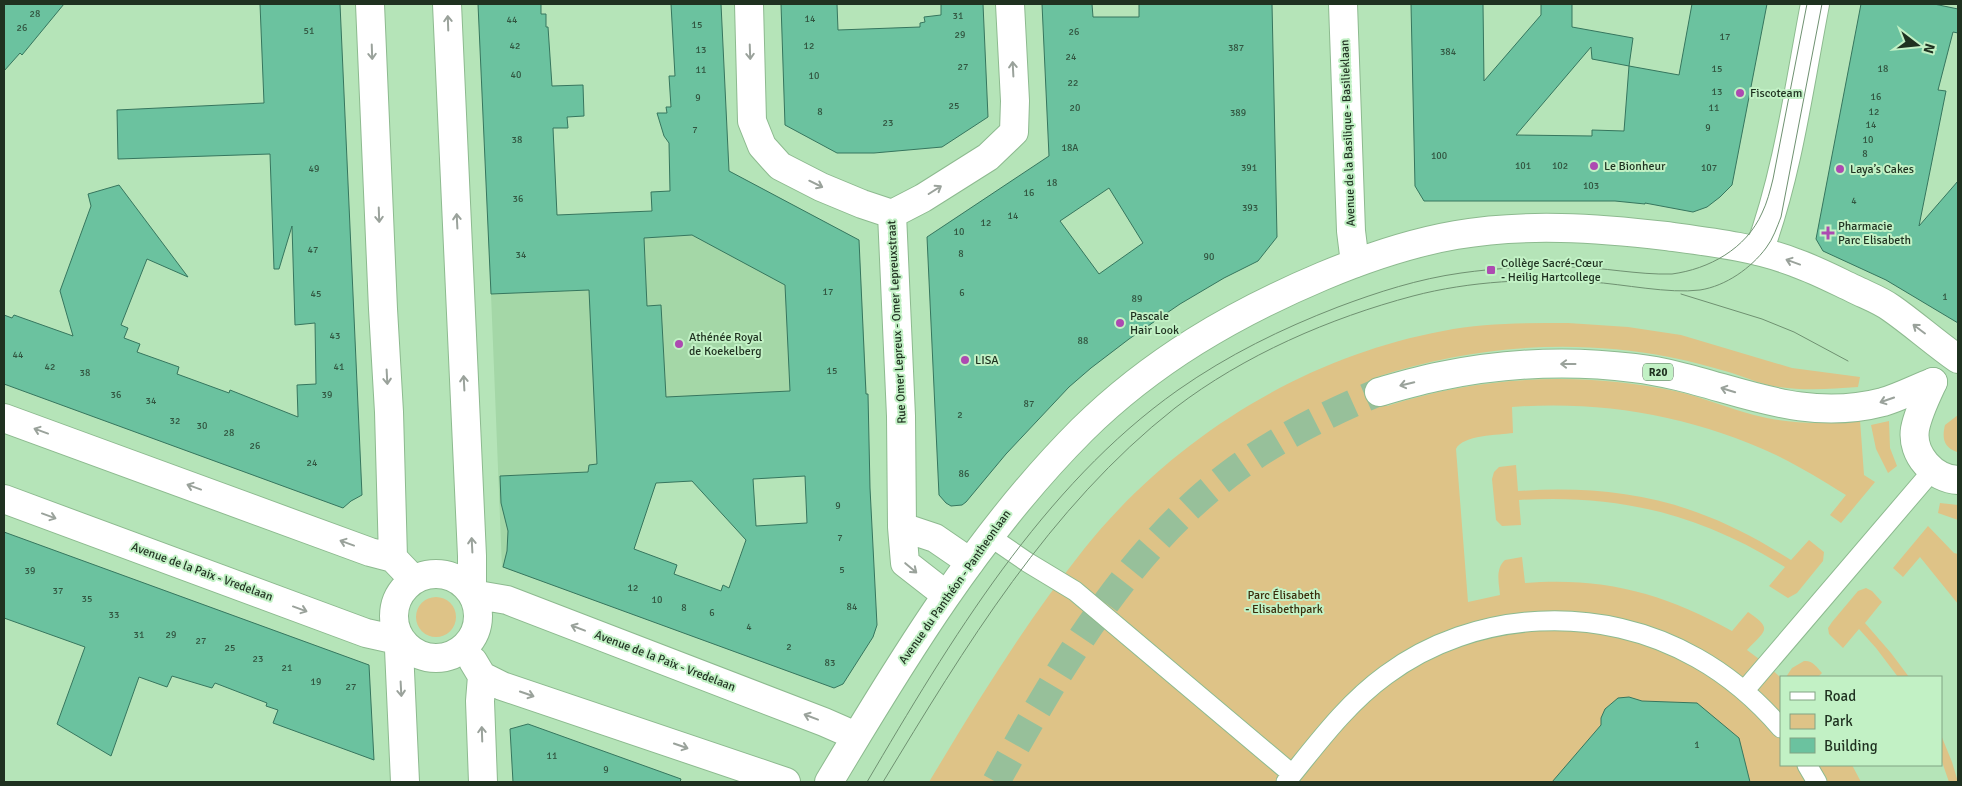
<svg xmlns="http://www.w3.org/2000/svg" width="1962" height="786" font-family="Signika,sans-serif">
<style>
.built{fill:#a4d7a7}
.green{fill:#dec387}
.building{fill:#6bc29f;stroke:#36765e;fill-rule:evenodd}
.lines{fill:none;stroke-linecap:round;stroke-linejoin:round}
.trunk-tunnel{stroke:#97c09a;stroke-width:28;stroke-dasharray:28 14;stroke-linecap:butt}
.service-casing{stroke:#8dba8f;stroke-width:21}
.minor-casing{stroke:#8dba8f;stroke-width:30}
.secondary-casing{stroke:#8dba8f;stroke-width:30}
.primary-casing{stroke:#8dba8f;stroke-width:30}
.trunk-casing{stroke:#8dba8f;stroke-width:30}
.service{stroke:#fff;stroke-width:19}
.minor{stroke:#fff;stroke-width:28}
.secondary{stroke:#fff;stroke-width:28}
.primary{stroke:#fff;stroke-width:28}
.trunk{stroke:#fff;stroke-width:28}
.tram{stroke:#6f9171;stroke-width:1}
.oneway{stroke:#9aa29b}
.poi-dot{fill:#ad4ab1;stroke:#c2f1c5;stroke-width:2}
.labels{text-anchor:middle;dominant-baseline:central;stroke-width:4;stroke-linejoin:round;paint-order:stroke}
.number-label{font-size:10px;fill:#325540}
.shield{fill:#c2f1c5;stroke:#506b52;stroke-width:1}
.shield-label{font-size:11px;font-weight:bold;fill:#1f3120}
.poi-label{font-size:12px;fill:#1f3120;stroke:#c2f1c5;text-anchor:start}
.street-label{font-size:12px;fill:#1f3120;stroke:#c2f1c5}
.park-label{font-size:12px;fill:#3a2d0c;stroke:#c2f1c5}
</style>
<rect width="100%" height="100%" fill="#b5e4b8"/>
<path class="built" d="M729 171 859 240 869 436 753 479 669 482 652 474 627 564 612 607 508 569V567L502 568 488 219 652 211 651 192 683 190Z"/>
<path class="green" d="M1568 323 1628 327 1681 335 1792 368 1860 377 1858 387C1832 389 1805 391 1779 387 1763 385 1747 378 1732 373 1711 367 1690 361 1669 357 1572 338 1471 346 1377 377L1387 406C1480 376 1579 371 1675 391 1702 397 1728 408 1754 415 1788 424 1826 425 1860 420L1864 475 1875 482 1841 523 1830 515 1846 495C1823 481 1801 467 1776 455 1694 416 1602 400 1512 407L1513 433C1499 435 1462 435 1456 449L1468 602 1500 595C1499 583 1495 569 1505 560L1522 557 1525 583C1604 577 1663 593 1732 631L1748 612C1773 629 1766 630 1747 650L1767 665 1781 678V765H1852L1861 782H929C977 702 1026 622 1084 549 1173 438 1303 357 1443 331 1484 323 1526 323 1568 323Z
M1958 415V452H1957C1943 447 1942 437 1945 425Z
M1889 421 1890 448 1897 466 1888 473 1876 449 1871 425Z
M1516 465 1518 491C1578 487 1639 491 1696 512 1730 524 1761 541 1791 560L1809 540 1824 552 1823 561 1797 593 1788 598 1769 586 1785 567C1700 514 1619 494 1519 500L1521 525 1502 526 1496 520 1492 479 1494 472 1499 467Z
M1940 503 1958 505V520L1938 513Z
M1928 526 1954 553 1958 554V604L1920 557 1903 577 1893 568Z
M1866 588 1872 591 1882 602 1865 623 1891 653 1909 677H1898L1876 648 1859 629 1843 648 1829 634 1828 628 1832 622 1858 591Z
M416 617a20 20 0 1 1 40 0a20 20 0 1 1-40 0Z
M1804 661C1812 660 1817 667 1822 673L1818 677H1786L1792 668Z
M1941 735 1952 762 1958 782H1949L1941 759Z"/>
<path class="building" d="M4 4H64L22 55 20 53 4 71Z
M260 4H340L362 495 351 501 343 508 4 384V315L12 318 14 315 73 336 60 291 91 206 88 194 119 185 188 277 147 259 121 325 128 328 124 338 140 344 137 352 179 367 177 374 229 393 230 390 298 417 297 385 316 384 315 323 295 325 292 226 279 269H274L270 154 118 159 117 110 264 103Z
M478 4H541V14H546V27H548L552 86 583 85 584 116 567 117 568 128H553L557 215 652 211 651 192 670 191 669 143 664 136 657 113H667L666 107H671L669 76H675L671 4H721L729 171 859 240 866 394H868L870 488 877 625 873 637 843 684 834 688 503 567 507 551 508 531 501 503 500 476 588 472 589 465 597 464 589 290 491 294ZM692 235 785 285 790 391 666 397 661 305 647 306 644 238ZM805 476 807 523 756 526 753 479ZM692 481 746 540 729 588 723 585 721 591 674 574 677 565 634 549 656 483Z
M781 4H837L838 30 920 27V23L925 22 924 17 941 15V4H983L988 117 942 147 874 153H837L785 125Z
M1042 4H1092L1093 17H1139V4H1272L1277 237 1258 261 1224 278 1180 304 1129 339 1091 368 1069 387 1006 454 966 502 962 505 951 506 946 503 939 495 927 237 1049 156ZM1109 188 1143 243 1099 274 1060 221Z
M1411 4H1483L1484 81 1541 15V4H1572V27L1633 38 1629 66 1679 75 1692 4H1767L1732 185 1720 197 1707 207 1693 212 1645 203V204L1615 201H1424L1415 186ZM1591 47 1592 59 1629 66 1624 131 1592 130V136L1516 135Z
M1861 4H1934L1958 9V33L1953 32 1938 90 1946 91 1919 226 1958 181V323L1886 280 1823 251 1816 239Z
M4 532 369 665 374 760 273 723 278 710 266 706 267 703 215 683 212 688 172 676 167 687 139 677 111 756 57 724 85 647 4 618Z
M1629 697 1642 701 1697 703 1739 738 1750 782H1552L1601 725V718L1605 709 1618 698Z
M528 724 681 779 680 782H513L510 729Z"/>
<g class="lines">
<path class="trunk-tunnel" d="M996 782C1060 667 1128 548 1236 469 1280 437 1329 413 1379 392"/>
<defs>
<path id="service" d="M989 536 1027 562 1075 591 1292 774
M1744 691 1932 471
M1807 765 1817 782
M1286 782C1317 744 1346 704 1386 675 1475 609 1601 603 1697 658 1729 676 1757 700 1781 728"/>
<path id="minor" d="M370 4 383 309 389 412 393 558 414 580
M447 4 472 556V594L507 600 824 722 856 736
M749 4 752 121 762 146 780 166 821 187 862 204 892 214
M1343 4 1351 231 1355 263
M892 214 901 416 902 527 905 563 946 595
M892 214 923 198 988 157 1014 132 1015 101 1010 4
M1933 382C1926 397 1918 413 1915 429 1911 455 1934 479 1958 480
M4 418 370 552 393 558
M4 499 366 633 402 641 399 649 405 782
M902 527 935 538 970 562
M394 616a42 42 0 1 1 84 0a42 42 0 1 1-84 0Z
M473 661 482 676 480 701 483 782
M482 676 502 686 786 782"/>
<path id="secondary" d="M1759 251C1788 172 1799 87 1815 4"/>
<path id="primary" d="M829 782C903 658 979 533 1082 430 1152 361 1233 314 1323 276 1366 258 1410 243 1456 235 1525 223 1597 228 1666 236 1710 242 1755 247 1796 263 1816 270 1835 280 1854 289 1866 295 1880 300 1891 308 1914 324 1935 343 1958 359"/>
<path id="trunk" d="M1379 392C1400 386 1420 380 1441 376 1504 363 1571 360 1634 368 1721 378 1792 426 1883 402 1900 397 1917 388 1933 382"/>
</defs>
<use href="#service" class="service-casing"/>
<use href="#minor" class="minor-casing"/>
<use href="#secondary" class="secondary-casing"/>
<use href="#primary" class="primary-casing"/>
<use href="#trunk" class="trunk-casing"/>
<use href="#service" class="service"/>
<use href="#minor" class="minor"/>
<use href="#secondary" class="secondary"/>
<use href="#primary" class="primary"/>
<use href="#trunk" class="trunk"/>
<path class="tram" d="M1681 294 1762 319 1794 332 1848 361
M867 782C950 641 1042 486 1178 390 1228 355 1281 329 1338 307 1378 292 1418 279 1461 273 1496 268 1534 266 1569 267 1603 267 1637 275 1672 274 1709 269 1746 249 1762 213 1767 203 1770 191 1773 179L1807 4
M883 782C965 647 1049 507 1175 408 1244 355 1330 318 1413 296 1470 281 1533 278 1591 282 1623 284 1669 294 1700 290 1726 286 1751 268 1766 248 1773 239 1777 227 1781 217L1822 4"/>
</g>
<defs><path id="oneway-shaft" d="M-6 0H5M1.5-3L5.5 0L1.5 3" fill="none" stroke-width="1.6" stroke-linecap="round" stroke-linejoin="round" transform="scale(1.25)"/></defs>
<g class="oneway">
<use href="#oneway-shaft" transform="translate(448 23) rotate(-92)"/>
<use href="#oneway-shaft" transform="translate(372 52) rotate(88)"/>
<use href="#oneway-shaft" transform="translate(750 52) rotate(88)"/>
<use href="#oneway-shaft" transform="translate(1013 69) rotate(-93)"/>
<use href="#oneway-shaft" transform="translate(816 184) rotate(26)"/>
<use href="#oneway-shaft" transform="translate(935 190) rotate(-32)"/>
<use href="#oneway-shaft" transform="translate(379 215) rotate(88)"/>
<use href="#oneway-shaft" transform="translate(457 221) rotate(-93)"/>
<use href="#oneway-shaft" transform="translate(1793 262) rotate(-160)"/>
<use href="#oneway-shaft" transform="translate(1919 329) rotate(-143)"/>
<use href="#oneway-shaft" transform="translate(1568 364) rotate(180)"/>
<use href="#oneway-shaft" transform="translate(387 377) rotate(87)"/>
<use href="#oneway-shaft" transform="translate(464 383) rotate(-93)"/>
<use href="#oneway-shaft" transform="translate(1407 384) rotate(166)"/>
<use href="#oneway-shaft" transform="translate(1728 390) rotate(-163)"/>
<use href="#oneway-shaft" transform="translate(1887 400) rotate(161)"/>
<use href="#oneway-shaft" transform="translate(41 431) rotate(-160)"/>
<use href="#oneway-shaft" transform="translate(194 487) rotate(-160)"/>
<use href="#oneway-shaft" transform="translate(49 516) rotate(20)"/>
<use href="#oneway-shaft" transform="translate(347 543) rotate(-160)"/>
<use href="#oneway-shaft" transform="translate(472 545) rotate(-93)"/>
<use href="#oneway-shaft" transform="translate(911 568) rotate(40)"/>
<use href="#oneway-shaft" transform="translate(300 609) rotate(20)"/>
<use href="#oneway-shaft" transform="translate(578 628) rotate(-159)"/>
<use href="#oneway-shaft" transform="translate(401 689) rotate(87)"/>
<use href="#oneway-shaft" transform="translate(527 694) rotate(19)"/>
<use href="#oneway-shaft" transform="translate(811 717) rotate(-159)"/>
<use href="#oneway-shaft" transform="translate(482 734) rotate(-92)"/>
<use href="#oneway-shaft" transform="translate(681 746) rotate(19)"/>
</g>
<g class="poi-dot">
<circle cx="1740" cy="93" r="5"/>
<circle cx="1594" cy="166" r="5"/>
<circle cx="1840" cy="169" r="5"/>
<path d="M1825.5 225.5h5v5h5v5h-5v5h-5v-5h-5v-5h5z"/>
<rect x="1486" y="265" width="10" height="10" rx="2.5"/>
<circle cx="1120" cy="323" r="5"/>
<circle cx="679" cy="344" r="5"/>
<circle cx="965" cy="360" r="5"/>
</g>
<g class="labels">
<g class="number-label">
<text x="35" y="14">28</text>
<text x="958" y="16">31</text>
<text x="810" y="19">14</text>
<text x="512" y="20">44</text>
<text x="697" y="25">15</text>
<text x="22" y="28">26</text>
<text x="309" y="31">51</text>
<text x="1074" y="32">26</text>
<text x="960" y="35">29</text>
<text x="1725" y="37">17</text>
<text x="515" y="46">42</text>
<text x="809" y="46">12</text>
<text x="1236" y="48">387</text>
<text x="701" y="50">13</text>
<text x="1448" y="52">384</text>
<text x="1071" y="57">24</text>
<text x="963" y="67">27</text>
<text x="1717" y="69">15</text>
<text x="1883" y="69">18</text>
<text x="701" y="70">11</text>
<text x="516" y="75">40</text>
<text x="814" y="76">10</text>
<text x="1073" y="83">22</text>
<text x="1717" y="92">13</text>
<text x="1876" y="97">16</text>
<text x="698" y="98">9</text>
<text x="954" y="106">25</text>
<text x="1075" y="108">20</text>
<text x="1714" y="108">11</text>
<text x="820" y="112">8</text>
<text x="1874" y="112">12</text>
<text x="1238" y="113">389</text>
<text x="888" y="123">23</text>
<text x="1871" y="125">14</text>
<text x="1708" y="128">9</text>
<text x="695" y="130">7</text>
<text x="517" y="140">38</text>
<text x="1868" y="140">10</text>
<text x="1070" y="148">18A</text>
<text x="1865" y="154">8</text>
<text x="1439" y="156">100</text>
<text x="1523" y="166">101</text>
<text x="1560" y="166">102</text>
<text x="1249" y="168">391</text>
<text x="1709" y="168">107</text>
<text x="314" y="169">49</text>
<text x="1052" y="183">18</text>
<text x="1591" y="186">103</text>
<text x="1029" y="193">16</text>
<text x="518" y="199">36</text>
<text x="1854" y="201">4</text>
<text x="1250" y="208">393</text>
<text x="1013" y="216">14</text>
<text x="986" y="223">12</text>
<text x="959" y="232">10</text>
<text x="313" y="250">47</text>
<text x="961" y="254">8</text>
<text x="521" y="255">34</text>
<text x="1209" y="257">90</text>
<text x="828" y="292">17</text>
<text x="962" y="293">6</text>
<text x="316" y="294">45</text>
<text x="1945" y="297">1</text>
<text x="1137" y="299">89</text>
<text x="335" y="336">43</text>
<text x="1083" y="341">88</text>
<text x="18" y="355">44</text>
<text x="50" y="367">42</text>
<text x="339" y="367">41</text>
<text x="832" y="371">15</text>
<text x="85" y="373">38</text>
<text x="116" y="395">36</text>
<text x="327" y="395">39</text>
<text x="151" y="401">34</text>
<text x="1029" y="404">87</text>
<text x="960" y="415">2</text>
<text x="175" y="421">32</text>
<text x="202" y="426">30</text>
<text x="229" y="433">28</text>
<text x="255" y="446">26</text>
<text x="312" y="463">24</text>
<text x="964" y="474">86</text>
<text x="838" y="506">9</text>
<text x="840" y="538">7</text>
<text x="842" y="570">5</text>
<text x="30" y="571">39</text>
<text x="633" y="588">12</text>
<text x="58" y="591">37</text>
<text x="87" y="599">35</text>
<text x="657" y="600">10</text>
<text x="852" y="607">84</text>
<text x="684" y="608">8</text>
<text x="712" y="613">6</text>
<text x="114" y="615">33</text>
<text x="749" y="627">4</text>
<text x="139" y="635">31</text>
<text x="171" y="635">29</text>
<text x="201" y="641">27</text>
<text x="789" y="647">2</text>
<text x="230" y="648">25</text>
<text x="258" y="659">23</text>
<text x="830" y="663">83</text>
<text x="287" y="668">21</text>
<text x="316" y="682">19</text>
<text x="351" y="687">27</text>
<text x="1697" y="745">1</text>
<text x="552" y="756">11</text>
<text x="606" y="770">9</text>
</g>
<rect class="shield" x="1643" y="363.5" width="30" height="17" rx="4"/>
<g class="shield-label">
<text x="1658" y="372">R20</text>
</g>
<g class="poi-label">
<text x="1750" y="93">Fiscoteam</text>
<text x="1604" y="166">Le Bionheur</text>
<text x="1850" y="169">Laya’s Cakes</text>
<text x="1838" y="226">Pharmacie<tspan x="1838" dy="14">Parc Elisabeth</tspan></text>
<text x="1501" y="263">Collège Sacré-Cœur<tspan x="1501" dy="14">- Heilig Hartcollege</tspan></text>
<text x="1130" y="316">Pascale<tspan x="1130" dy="14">Hair Look</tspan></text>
<text x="689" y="337">Athénée Royal<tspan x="689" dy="14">de Koekelberg</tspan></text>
<text x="975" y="360">LISA</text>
</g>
<g class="street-label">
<text transform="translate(1348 133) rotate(-92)">Avenue de la Basilique - Basilieklaan</text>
<text transform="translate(897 322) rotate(-93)">Rue Omer Lepreux - Omer Lepreuxstraat</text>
<text transform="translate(202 572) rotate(20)">Avenue de la Paix - Vredelaan</text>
<text transform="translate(955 587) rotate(-55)">Avenue du Panthéon - Pantheonlaan</text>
<text transform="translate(665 661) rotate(21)">Avenue de la Paix - Vredelaan</text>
</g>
<g class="park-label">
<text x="1284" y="595">Parc Élisabeth<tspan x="1284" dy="14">- Elisabethpark</tspan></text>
</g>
</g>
<rect width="1962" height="786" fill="none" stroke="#1f3120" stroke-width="10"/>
<rect x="1780" y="676" width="162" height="90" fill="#c2f1c5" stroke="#81a483"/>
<rect x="1790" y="692" width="25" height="8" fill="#ffffff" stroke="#81a483"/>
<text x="1824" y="701" font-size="15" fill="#1f3120">Road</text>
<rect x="1790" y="714" width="25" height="15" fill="#dec387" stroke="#81a483"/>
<text x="1824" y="726" font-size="15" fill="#1f3120">Park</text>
<rect x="1790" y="738" width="25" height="15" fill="#6bc29f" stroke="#81a483"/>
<text x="1824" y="751" font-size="15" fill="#1f3120">Building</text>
<g transform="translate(1917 45) rotate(106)" stroke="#c2f1c5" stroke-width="4" paint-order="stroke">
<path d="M0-4L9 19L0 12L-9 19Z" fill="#1f3120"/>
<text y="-8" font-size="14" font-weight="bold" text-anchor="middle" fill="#1f3120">N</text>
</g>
</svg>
